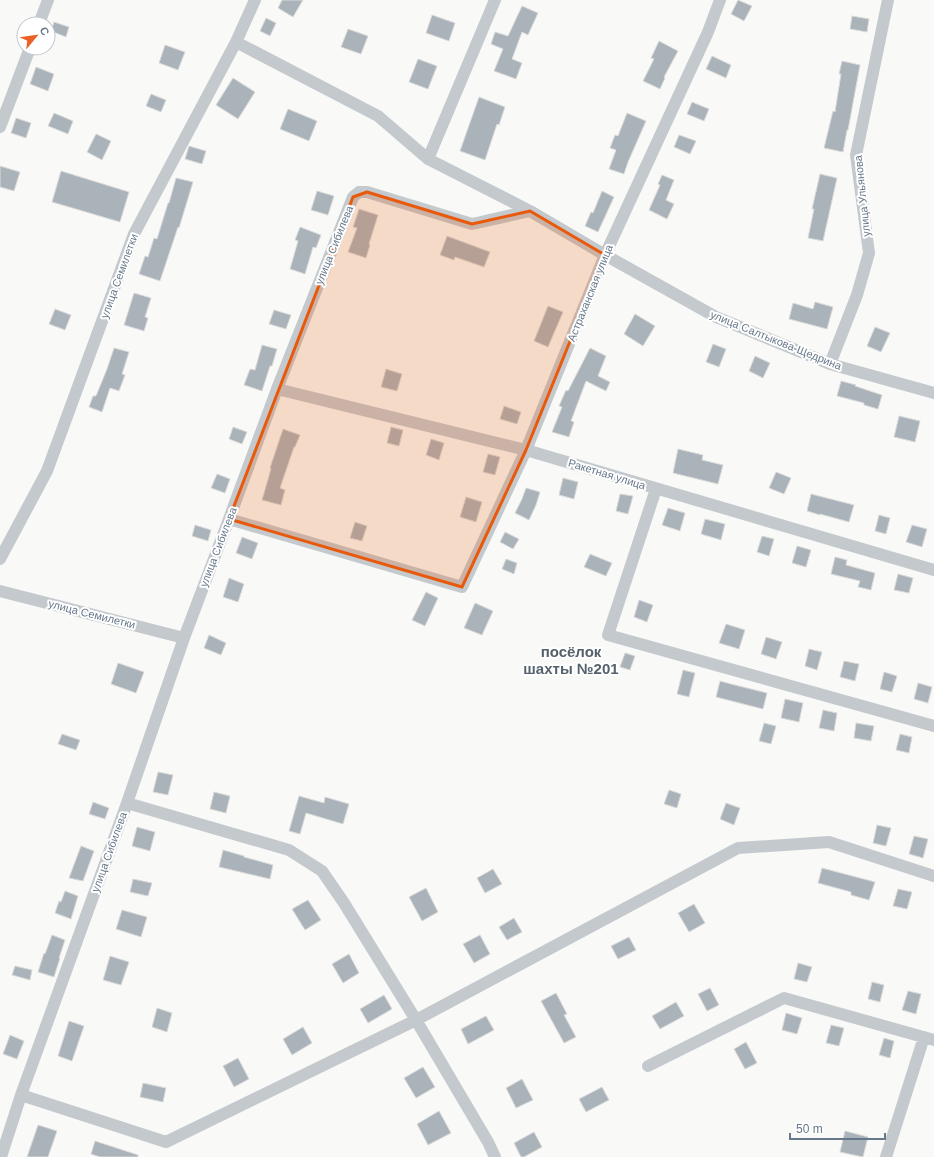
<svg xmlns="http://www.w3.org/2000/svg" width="934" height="1157" font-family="Arial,sans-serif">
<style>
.building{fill:#aab2ba;stroke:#dbdbd9}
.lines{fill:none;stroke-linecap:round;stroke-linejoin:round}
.street{stroke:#c4c9cd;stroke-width:12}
.marked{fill:#e8590c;fill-opacity:0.2;stroke:#e8590c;stroke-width:3;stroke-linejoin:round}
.labels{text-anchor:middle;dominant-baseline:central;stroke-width:4;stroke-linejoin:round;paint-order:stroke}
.street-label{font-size:11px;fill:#67788a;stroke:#fff}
.district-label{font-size:15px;font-weight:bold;fill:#55626e;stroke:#fff}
</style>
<rect width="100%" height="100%" fill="#f9faf7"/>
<path class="building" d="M282 0H303L293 17 278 8Z
M738 0 752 6 744 21 731 14Z
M522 6 538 13 528 35 522 32 512 59 522 63 516 79 494 71 503 49 491 44 495 32 508 36Z
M432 15 455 23 449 41 426 33Z
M852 16 869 19 867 32 850 29Z
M266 18 276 23 270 36 260 31Z
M54 22 69 27 66 37 51 31Z
M348 29 368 36 361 54 341 47Z
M659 41 678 51 664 77 665 78 660 89 643 81 654 59 651 58Z
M165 45 185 52 178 70 159 63Z
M712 56 731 65 726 78 706 69Z
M418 59 437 66 428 89 409 82Z
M842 61 860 65 848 130H847L843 152 824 148 833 111 835 112 841 74H839Z
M36 67 54 74 48 91 30 84Z
M233 78 255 92 238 119 216 105Z
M151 94 166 100 161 112 146 106Z
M479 97 505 107 499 125 497 124 485 160 460 151Z
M692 102 709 109 704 121 687 114Z
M288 109 317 121 309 141 280 129Z
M54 113 73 121 68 134 48 126Z
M627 113 646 121 628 162 624 174 609 169 616 150 610 148 615 135 618 136Z
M16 118 31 123 26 138 11 133Z
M96 134 111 141 102 160 87 152Z
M679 135 696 141 690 154 674 147Z
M189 146 206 151 202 164 185 159Z
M0 166 20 172 14 191 0 187Z
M61 171 129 192 120 222 52 202Z
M820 174 837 178 823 241 808 238 814 209H812Z
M662 175 674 180 666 200 674 204 667 219 649 210 660 185 658 184Z
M176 178 193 182 179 228 178 227 160 281 139 274 145 256 148 257 154 238 157 239 168 203H169Z
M317 191 334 196 328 215 311 210Z
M602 191 614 197 598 232 585 226 591 212 593 213Z
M359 209 378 215 369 244 370 245 366 258 348 252 357 228 353 227Z
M300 227 321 235 316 248 313 247 305 274 290 269 298 241 295 240Z
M447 236 490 252 484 267 455 257 454 260 440 255Z
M134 293 151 298 145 317 148 318 144 331 124 325Z
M815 302 833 307 827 329 789 319 793 303 813 309Z
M548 306 563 312 548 347 534 341Z
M55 309 71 315 65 330 49 324Z
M274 310 291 315 286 329 269 324Z
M635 314 655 326 643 346 624 334Z
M875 327 890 333 881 352 867 346Z
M713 344 726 349 719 367 706 362Z
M262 345 277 349 272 366H270L262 391 244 385 250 369 255 370Z
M114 348 129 352 122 374 125 375 119 391 110 388 102 412 89 407 93 396H96L107 369Z
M590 348 606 356 598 376 610 382 606 391 586 381 571 421 574 422 569 437 552 432 562 407 559 406 566 390 568 391Z
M755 356 770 363 763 378 749 371Z
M386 369 402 374 397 391 381 387Z
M841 381 856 385 855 386 882 395 878 409 864 405V403L837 396Z
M504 406 521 412 517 424 500 419Z
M899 416 920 421 915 442 894 437Z
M233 427 247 432 242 444 229 439Z
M391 427 403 430 399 446 387 443Z
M283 429 300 435 295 447H294L280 488 285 490 281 505 262 500 271 469 270 468Z
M431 439 444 443 439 460 426 455Z
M678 449 703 455 702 460 723 465 718 484 673 473Z
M488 454 500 457 495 475 483 472Z
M776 472 791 478 784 494 769 488Z
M217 474 230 479 225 493 211 488Z
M563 478 578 482 574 499 559 495Z
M526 488 540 492 536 505 529 520 515 513 522 499Z
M620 494 633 496 628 514 616 511Z
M811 494 854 505 849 522 820 514V515L807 511Z
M466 497 482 502 476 522 460 517Z
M668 508 685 513 680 531 662 525Z
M879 515 890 518 886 534 875 531Z
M705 519 725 524 721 540 701 534Z
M355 522 367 526 362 541 350 538Z
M195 525 211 530 208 541 192 536Z
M912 525 927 529 922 547 906 542Z
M505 532 519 539 513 549 500 542Z
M762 536 774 539 769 556 757 552Z
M242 537 258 543 252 559 236 553Z
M797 546 811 550 806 567 792 563Z
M590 554 612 563 606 576 584 567Z
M835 557 847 560 846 565 875 573 871 590 858 587 860 581 831 574Z
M506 559 517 563 514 574 502 569Z
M898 574 913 578 909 593 894 590Z
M229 578 244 584 238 602 223 597Z
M426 592 438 598 425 626 412 620Z
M639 600 653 605 647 622 634 617Z
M475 603 493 611 482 635 464 628Z
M726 624 745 630 739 649 719 643Z
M209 635 226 643 221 655 204 648Z
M766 637 782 642 776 659 761 654Z
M809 649 822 652 817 670 805 666Z
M625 653 635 656 630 670 620 667Z
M844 661 859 664 855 681 840 677Z
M118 663 144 672 136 693 111 684Z
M683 670 695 673 689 697 677 694Z
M884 672 897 676 892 692 880 689Z
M720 681 731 684 767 693 763 709 716 697Z
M918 683 932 687 928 703 914 699Z
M785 699 803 703 799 722 781 718Z
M823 710 837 713 834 731 819 728Z
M764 723 776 726 771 744 759 741Z
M856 723 874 726 871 741 854 738Z
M62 734 80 740 76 750 58 744Z
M900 734 912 737 909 753 896 750Z
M158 772 173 775 168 795 153 792Z
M669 790 681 794 677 808 664 804Z
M214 792 230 796 226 813 210 809Z
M299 796 324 803 325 797 349 804 343 824 306 813 300 834 289 831Z
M93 802 109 808 105 819 89 814Z
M726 803 740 808 734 825 720 819Z
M877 825 891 828 886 846 873 843Z
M137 827 155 832 150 851 132 846Z
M914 836 928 839 923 858 909 854Z
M81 846 94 851 83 881 69 878Z
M223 850 244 856V857L273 865 270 879 219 867Z
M822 868 875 882 869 900 851 895V892L818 883Z
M493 869 502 884 485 893 477 878Z
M133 879 152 883 148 896 130 892Z
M426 888 438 912 422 921 409 897Z
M898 889 912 892 907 909 893 906Z
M65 891 78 896 71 919 55 913 59 901 61 902Z
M308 900 321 920 305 930 292 909Z
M694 904 705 923 689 932 678 913Z
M122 910 147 917 141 937 116 929Z
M514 918 522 932 507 940 499 927Z
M52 935 65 940 59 958H60L54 977 38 972 44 953 45 954Z
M480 935 490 954 474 963 463 944Z
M629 937 636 950 618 959 611 946Z
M349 954 359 973 343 983 332 964Z
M110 956 129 962 121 985 103 980Z
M798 963 812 967 807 982 794 979Z
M15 966 32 970 30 980 12 975Z
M872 982 884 985 880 1002 868 999Z
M710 988 719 1005 707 1011 698 994Z
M908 991 921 994 916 1014 902 1010Z
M556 993 567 1014 564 1015 576 1037 564 1043 541 1001Z
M384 995 392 1009 368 1023 360 1009Z
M676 1002 684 1016 660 1029 652 1016Z
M157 1008 172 1013 167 1032 152 1027Z
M786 1013 802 1018 797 1034 782 1030Z
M486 1016 494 1030 468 1044 461 1029Z
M69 1021 84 1026 72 1061 58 1056Z
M831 1025 844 1028 839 1046 826 1043Z
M303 1027 312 1043 292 1055 283 1039Z
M10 1035 24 1041 17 1059 3 1054Z
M884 1038 894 1041 890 1058 879 1055Z
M746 1042 757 1063 745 1069 734 1049Z
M238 1058 249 1079 234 1087 223 1066Z
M423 1067 435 1087 416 1098 404 1078Z
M522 1079 533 1100 516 1108 506 1088Z
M143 1083 166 1088 163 1102 140 1097Z
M602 1087 609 1100 586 1112 579 1099Z
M439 1111 451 1133 428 1145 417 1124Z
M38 1125 57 1131 48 1157H27Z
M845 1131 868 1137 863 1157 840 1152Z
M534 1132 542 1147 524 1157H521L514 1143Z
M95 1141 138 1155V1157H100L91 1154Z"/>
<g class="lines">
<path class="street" d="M39 24 48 0
M236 42 378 116 428 159 530 211
M0 127 30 48
M428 159 495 0
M830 364 857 295 869 253 856 155 888 0
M277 389 526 450 934 570
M656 489 608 635 934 726
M229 519 462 587 526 450 605 255 708 32 720 0
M0 559 47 471 134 234 236 42 255 0
M0 591 184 638
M127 803 289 850 322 871 344 903 416 1020 488 1142 495 1157
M648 1066 784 998 934 1040
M21 1095 166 1142 416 1020 738 848 829 842 934 876
M1 1157 21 1095 127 803 184 638 229 519 277 389 353 197 359 192H367L472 224 530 211 605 255 716 317 830 364 934 393
M886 1157 924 1037"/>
</g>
<path class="marked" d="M367 192 472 224 530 211 605 255 526 450 462 587 229 519 353 197Z"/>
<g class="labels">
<g class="street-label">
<text transform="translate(862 196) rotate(-96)">улица Ульянова</text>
<text transform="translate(334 245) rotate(-68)">улица Сибилева</text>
<text transform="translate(119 276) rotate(-70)">улица Семилетки</text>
<text transform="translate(590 293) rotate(-68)">Астраханская улица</text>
<text transform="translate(776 340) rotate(22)">улица Салтыкова-Щедрина</text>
<text transform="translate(607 474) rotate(17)">Ракетная улица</text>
<text transform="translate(218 547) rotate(-69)">улица Сибилева</text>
<text transform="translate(92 614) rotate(14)">улица Семилетки</text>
<text transform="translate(109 852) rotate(-70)">улица Сибилева</text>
</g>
<g class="district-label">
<text x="571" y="651">посёлок<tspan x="571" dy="17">шахты №201</tspan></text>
</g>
</g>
<g transform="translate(36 36) rotate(61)"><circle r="19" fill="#ffffff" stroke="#c2c9d0"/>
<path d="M0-3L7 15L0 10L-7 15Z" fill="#ed6024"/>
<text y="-6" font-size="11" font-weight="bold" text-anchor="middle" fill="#67788a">С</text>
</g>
<path d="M790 1133v6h95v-6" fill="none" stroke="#67788a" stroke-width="2"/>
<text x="796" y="1133" font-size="12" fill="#67788a" stroke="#ffffff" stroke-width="3" paint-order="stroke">50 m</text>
</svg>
